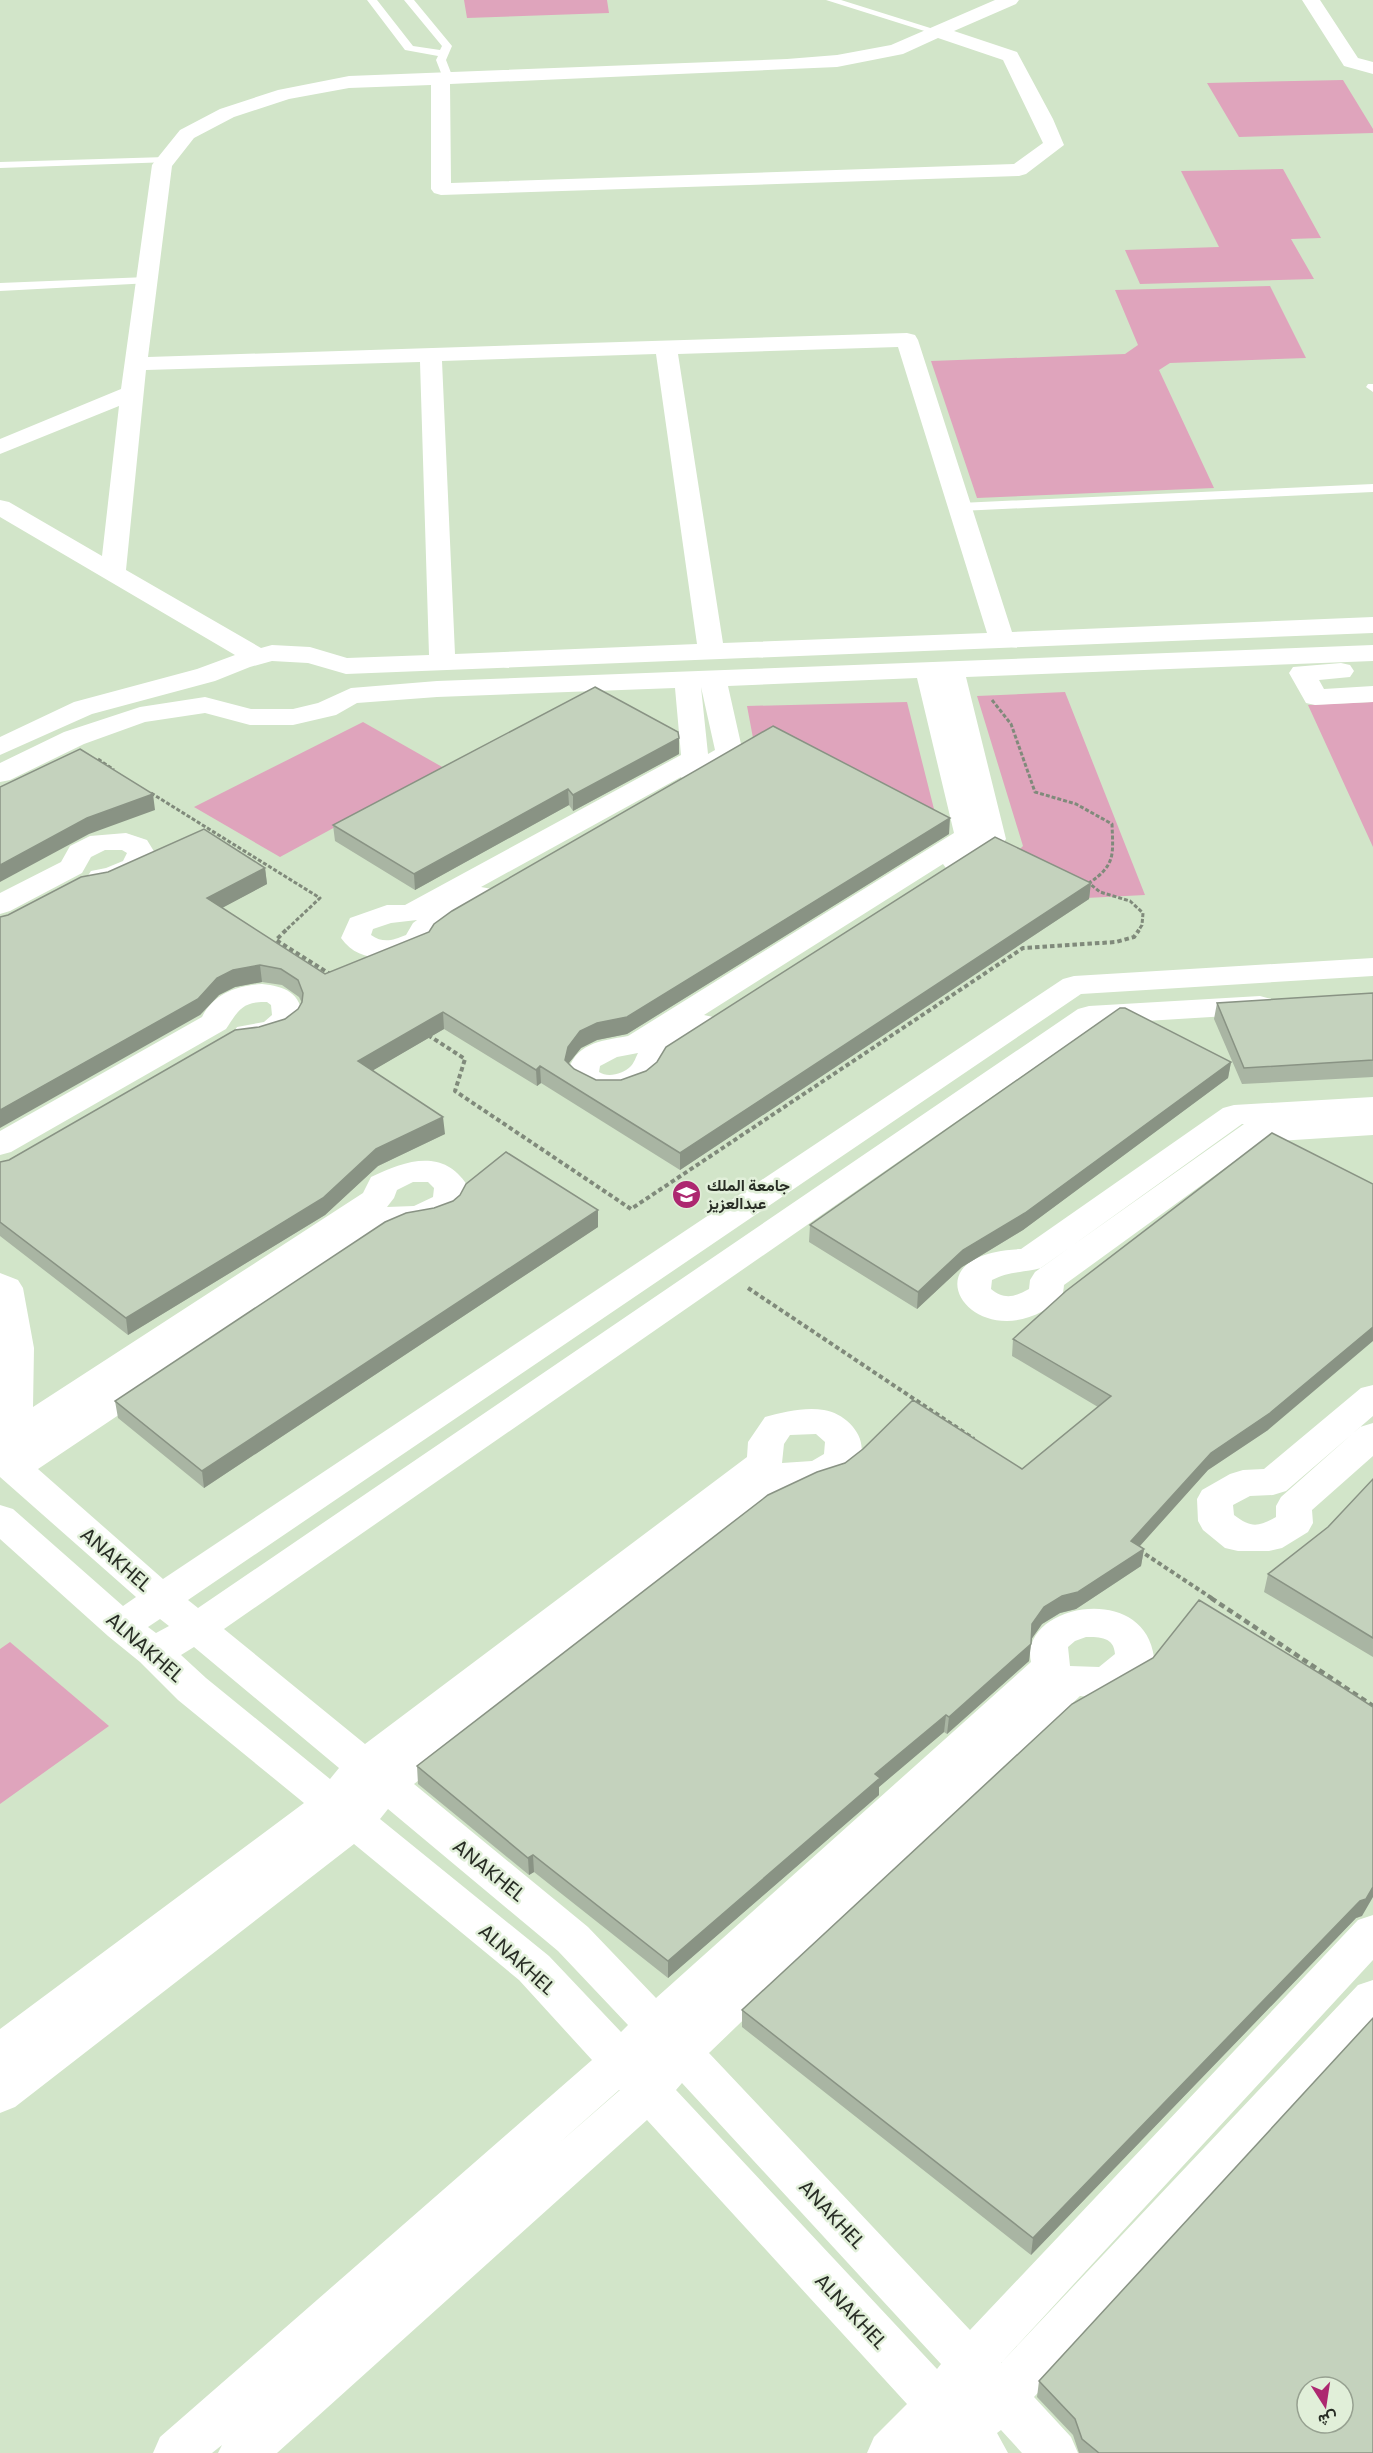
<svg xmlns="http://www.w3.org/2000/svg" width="1373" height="2453" font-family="Poppins,Vazirmatn,sans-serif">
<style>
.built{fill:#d2e5c9;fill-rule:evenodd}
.green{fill:#dfa4bc}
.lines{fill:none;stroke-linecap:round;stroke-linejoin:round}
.path-far2{stroke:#808a7b;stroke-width:3;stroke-dasharray:4 2;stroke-linecap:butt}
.path-far1{stroke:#808a7b;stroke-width:4;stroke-dasharray:4.5 3;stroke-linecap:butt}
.path{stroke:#808a7b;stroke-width:4.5;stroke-dasharray:6 4;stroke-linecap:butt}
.service{fill:#fff;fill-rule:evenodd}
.minor{fill:#fff;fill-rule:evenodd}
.wall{fill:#a9b5a3}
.shaded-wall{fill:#899384}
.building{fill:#c4d2bd;stroke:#899384;stroke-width:1.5;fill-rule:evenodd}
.labels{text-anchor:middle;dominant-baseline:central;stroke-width:5;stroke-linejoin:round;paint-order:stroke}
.poi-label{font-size:16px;font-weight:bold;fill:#282d25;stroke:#e1efd9;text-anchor:start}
.near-street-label{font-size:20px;fill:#282d25;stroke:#e1efd9}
</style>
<rect width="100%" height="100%" fill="#e1efd9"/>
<path class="built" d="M0 0H1373V2453H0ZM1307 2387H1343V2423H1307Z"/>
<path class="green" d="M464 0H607L609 13 467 18Z
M1343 80 1373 129V133L1239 137 1207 83Z
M1283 169 1321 238 1291 239 1314 279 1140 284 1125 250 1219 247 1181 171Z
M1270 286 1306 358 1170 363 1159 370 1214 488 977 498 931 361 1125 354 1138 345 1115 290Z
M1065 692 1145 895 1086 898 1008 861 1023 846 977 696Z
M907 702 937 821 753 738 747 706Z
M1373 702V847L1308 705Z
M363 722 444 768 280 857 194 807Z
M10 1642 109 1726 0 1804V1649Z"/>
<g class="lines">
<path class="path-far2" d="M992 700 1011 724 1035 792 1076 804 1112 824C1113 854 1116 865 1089 883L1100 892 1130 901 1143 913 1142 925 1138 931
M98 759 114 770
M151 793 320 898 285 931"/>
<path class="path-far1" d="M286 930 276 940 330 974
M428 1035 465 1059 455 1091 631 1209 1023 948 1116 942 1134 937 1139 930
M748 1288 974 1439
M1139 1550 1213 1599"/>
<path class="path" d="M1211 1598 1373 1706"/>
<path class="service" d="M367 0H377L413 46 440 50 442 46 404 0H414L452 46 446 60 453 78 452 80 443 78 436 60 438 56 405 50Z
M826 0H841L943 32 934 34Z
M166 157 170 158V162L0 168V162Z
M147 277 153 281 151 283 0 291V283Z
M1368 384H1373V392L1366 387Z
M1373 484V492L960 511 953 507 960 503Z"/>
<path class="minor" d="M995 0H1019L1016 4 954 31 1017 52 1053 119 1064 145 1026 174 1019 176 441 195 434 193 431 189V85L349 88 289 99 234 117 194 138 172 166 148 357 907 333 915 335 918 340 1012 632 1373 617V633L346 674 308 663 272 661 250 667 215 681 92 714 0 755V737L74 702 197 669 235 655 0 517V500L9 502 102 556 119 406 0 454V439L121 389 152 165 155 161 180 130 220 109 278 90 349 76 787 59 837 55 891 45ZM938 38 1003 60 1043 143 1014 164 451 183 450 84 837 67 903 54ZM898 347 987 633 723 643 678 354ZM656 354 697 644 455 654 442 361ZM420 362 429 655 347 658 310 647 272 645 261 648 126 570 146 370Z
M1302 0H1320L1358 58 1373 62V74L1344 66Z
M1373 645V661L966 677 1006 839C1000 848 968 871 956 870 952 870 949 869 946 868L943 864 704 1015 713 1017 717 1024 713 1031C698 1040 678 1049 665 1062 661 1066 660 1073 656 1078 634 1101 586 1102 567 1075 574 1043 600 1041 628 1036L954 833 917 678 728 686 743 753C736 762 704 782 693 782 690 782 686 781 683 780L681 777 481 887 492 889 496 895 492 901 436 934 429 946C401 958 362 968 341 938L350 918 387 905H405L681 755 675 688 437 697 357 703 336 715 293 725H250L205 713 145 722 84 744 10 780 0 782V763L64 732 140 707 205 697 251 709H293L318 703 351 688 437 681ZM701 687 715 750 708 754ZM417 920 413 923 406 935C393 940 384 944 371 935L373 929 391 923ZM638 1053C636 1057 634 1063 631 1066 623 1074 608 1078 599 1072L600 1066 617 1057Z
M1341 663 1350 665 1354 671 1350 677 1319 680 1324 689 1373 686V702L1315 705 1306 703 1289 673 1293 667Z
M126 833 147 840 155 853 145 872 110 886 91 883 87 877 91 871 106 868 123 861 127 853 122 850H105L91 857 82 873 10 911 0 914V893L61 862 70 846 90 836Z
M1373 958V976L1081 994 188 1600 198 1608 1078 1009 1089 1006 1260 996 1271 999 1275 1005 1271 1011 1260 1014 1097 1024 224 1629 365 1744 747 1457 748 1442 765 1417C784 1412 804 1407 824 1410 849 1414 874 1443 855 1467 842 1485 812 1488 791 1489L414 1784 588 1927 656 1998 1031 1662C1018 1605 1144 1580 1154 1657 1139 1685 1112 1700 1080 1696L709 2053 970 2330 1358 1920 1373 1915V1960L1001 2363 1358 1985 1373 1980V2027L1034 2397 1071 2437 1078 2453H1022L1001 2430 997 2433 1008 2453H867L874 2437 907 2404 647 2120 277 2453H218L222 2445 212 2453H153L160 2437 592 2060 519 1980 354 1844 15 2107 0 2113V2029L304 1803 178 1700 140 1662 108 1636 0 1539V1505L13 1509 123 1606 136 1597 0 1477V1273L18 1280 23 1288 34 1348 33 1407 363 1193 371 1177C404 1161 443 1147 467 1185 466 1191 466 1199 464 1204 455 1223 416 1228 398 1228L38 1469 163 1579 1063 979 1074 976ZM413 1182H428L434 1188 433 1197 414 1206 387 1207 394 1198 397 1190ZM816 1434 825 1442 824 1454 812 1461 782 1463 784 1444 790 1435ZM160 1619 169 1626 156 1633 148 1627ZM1086 1637C1100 1637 1114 1637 1115 1654L1099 1667 1070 1666 1068 1647 1075 1641ZM194 1647 339 1768 330 1779 206 1678 181 1655ZM388 1809 558 1951 628 2025 621 2032 549 1956 380 1819ZM682 2083 941 2364 937 2369 676 2090ZM619 2090H620L558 2144Z
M262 984C284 986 302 993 302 1018 289 1038 260 1046 237 1041L233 1034 237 1027 264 1022 272 1015 271 1005 267 1002C242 1001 238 1011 226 1029L11 1152 0 1155V1131L202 1017C214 993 237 986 262 984Z
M1373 1097V1135L1261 1142 1064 1285C1063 1301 1056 1304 1043 1311 969 1352 905 1253 1021 1249L1223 1108 1234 1105ZM1242 1124H1244L1035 1272 1030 1280 1029 1289C1015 1297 1004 1300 991 1289L992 1280C1009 1271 1022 1273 1041 1268Z
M1373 1385V1416L1286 1491 1273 1495 1250 1496 1233 1505 1234 1515C1251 1528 1258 1527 1276 1517V1506L1281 1497 1360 1427 1373 1423V1456L1312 1510 1313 1523 1308 1532 1282 1548 1269 1551H1238L1225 1548 1203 1530 1198 1521 1197 1499 1202 1490 1230 1474 1243 1470 1264 1469 1361 1388Z"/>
</g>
<path class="wall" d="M679 754 573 811 569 805 415 890 335 841 333 825Z
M949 834 627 1034 597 1040 581 1048 568 1064 574 1069 596 1080H621L646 1071 1091 883 1089 899 680 1170 541 1083 537 1086 444 1029 373 1070 445 1134 378 1166 325 1215 128 1335 0 1236V1162L9 1160 259 1027 285 1019 298 1009 302 1003 299 997 282 985 262 982 235 987 219 995 200 1015 0 917 265 868 267 884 221 908 325 974Z
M1373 993V1077L1242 1084 1214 1019 1217 1003Z
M1231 1062 1228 1078 1023 1230 962 1267 917 1309 809 1242 810 1225Z
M598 1210V1227L204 1488 118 1418 115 1401Z
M1013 1339 1268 1430 1208 1470 1140 1546 1144 1549 1141 1566 1076 1609 1060 1613 1042 1624 1031 1640 1029 1661 947 1734 944 1732 879 1787V1795L668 1978 534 1872 529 1875 418 1784 417 1766 1022 1469 1098 1407 1012 1356Z
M1373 1479V1657L1264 1592 1268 1574 1328 1527Z
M1362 1916 1356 1918 1031 2255 742 2027V2010Z
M1039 2381 1373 2453H1079L1073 2435 1037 2397Z"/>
<path class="shaded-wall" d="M679 738V754L573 811V795Z
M568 789 569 805 415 890 414 874Z
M153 794 155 810 89 834 0 882V865L87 818Z
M950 818 949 834 627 1034 597 1040 581 1048 569 1063 565 1077V1060L568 1047 580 1031Z
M265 868 267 884 209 915 207 898Z
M1091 883 1089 899 680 1170V1153Z
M260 965 262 982 235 987 219 995 200 1015 0 1128V1110L217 978 233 970Z
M443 1012 444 1029 360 1078 358 1061Z
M1231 1062 1228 1078 1023 1230 962 1267 917 1309 918 1292 963 1250Z
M540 1066 541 1083 537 1086 536 1070Z
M443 1117 445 1134 378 1166 325 1215 128 1335 126 1318 376 1149Z
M598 1210V1227L204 1488 202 1471Z
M1373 1327V1341L1268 1430 1208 1470 1129 1558 1131 1541 1211 1453Z
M1144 1549 1141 1566 1076 1609 1060 1613 1042 1624 1030 1641 1032 1624 1044 1607Z
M1031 1644 1029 1661 947 1734 949 1717Z
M946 1715 944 1732 879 1787V1795L668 1978V1961L875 1774Z
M533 1855 534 1872 529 1875 528 1858Z
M1373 1887V1897L1362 1916 1356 1918 1031 2255 1033 2238Z"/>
<path class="building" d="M595 687 678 732 679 738 573 795 568 789 414 874 333 825Z
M773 726 950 818 627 1017 597 1023 580 1031 568 1047 565 1060 574 1069 596 1080H621L646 1071 657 1062 666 1047 995 837 1091 883 680 1153 540 1066 536 1070 443 1012 358 1061 443 1117 376 1149 323 1198 126 1318 0 1222V1162L9 1160 235 1030 259 1027 285 1019 298 1009 302 1002 303 993 298 980 281 969 260 965 233 970 217 978 198 999 0 1110V917L8 915 81 877 108 872 204 829 265 868 207 898 325 974 429 932 434 924 452 911Z
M80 749 153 794 87 818 0 865V787Z
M1373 993V1060L1244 1068 1217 1003Z
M1120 1008H1125L1231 1062 1025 1213 963 1250 918 1292 810 1225Z
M1272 1133 1373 1184V1327L1270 1413 1211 1453 1131 1541 1144 1549 1078 1592 1062 1596 1044 1607 1032 1624 1031 1644 949 1717 946 1715 875 1774 880 1778 668 1961 533 1855 528 1858 417 1766 768 1495 817 1472 845 1463 863 1449 913 1400 1022 1469 1111 1396 1013 1339 1066 1291Z
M506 1152 598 1210 202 1471 115 1401 385 1222 406 1213 434 1208 453 1201 460 1195 466 1184Z
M1373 1479V1638L1268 1574 1328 1527Z
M1199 1600 1342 1687 1373 1707V1887L1366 1899 1360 1901 1033 2238 742 2010 1072 1704 1153 1658Z
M1373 2018V2453H1099L1082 2439 1075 2419 1039 2381ZM1307 2387H1343V2423H1307Z"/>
<defs>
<symbol id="university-disc" viewBox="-11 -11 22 22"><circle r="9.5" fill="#ad2870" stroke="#e1efd9"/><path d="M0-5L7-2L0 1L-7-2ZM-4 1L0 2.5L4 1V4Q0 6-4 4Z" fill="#fff"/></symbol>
</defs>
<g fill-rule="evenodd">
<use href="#university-disc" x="670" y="1178" width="33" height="33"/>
</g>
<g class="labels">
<g class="poi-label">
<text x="707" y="1185">جامعة الملك<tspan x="707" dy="18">عبدالعزيز</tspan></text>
</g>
<g class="near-street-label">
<text transform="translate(116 1559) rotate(41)">ANAKHEL</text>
<text transform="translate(145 1647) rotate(41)">ALNAKHEL</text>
<text transform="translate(489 1870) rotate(39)">ANAKHEL</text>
<text transform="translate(517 1959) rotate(42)">ALNAKHEL</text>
<text transform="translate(832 2214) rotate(47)">ANAKHEL</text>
<text transform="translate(851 2311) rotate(47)">ALNAKHEL</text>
</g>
</g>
<g transform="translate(1325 2405) rotate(168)"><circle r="28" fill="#e1efd9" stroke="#97a191" stroke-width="1.5"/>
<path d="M0-4.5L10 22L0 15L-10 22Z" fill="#ad2870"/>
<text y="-9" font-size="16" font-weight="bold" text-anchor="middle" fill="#282d25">ش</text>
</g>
</svg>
